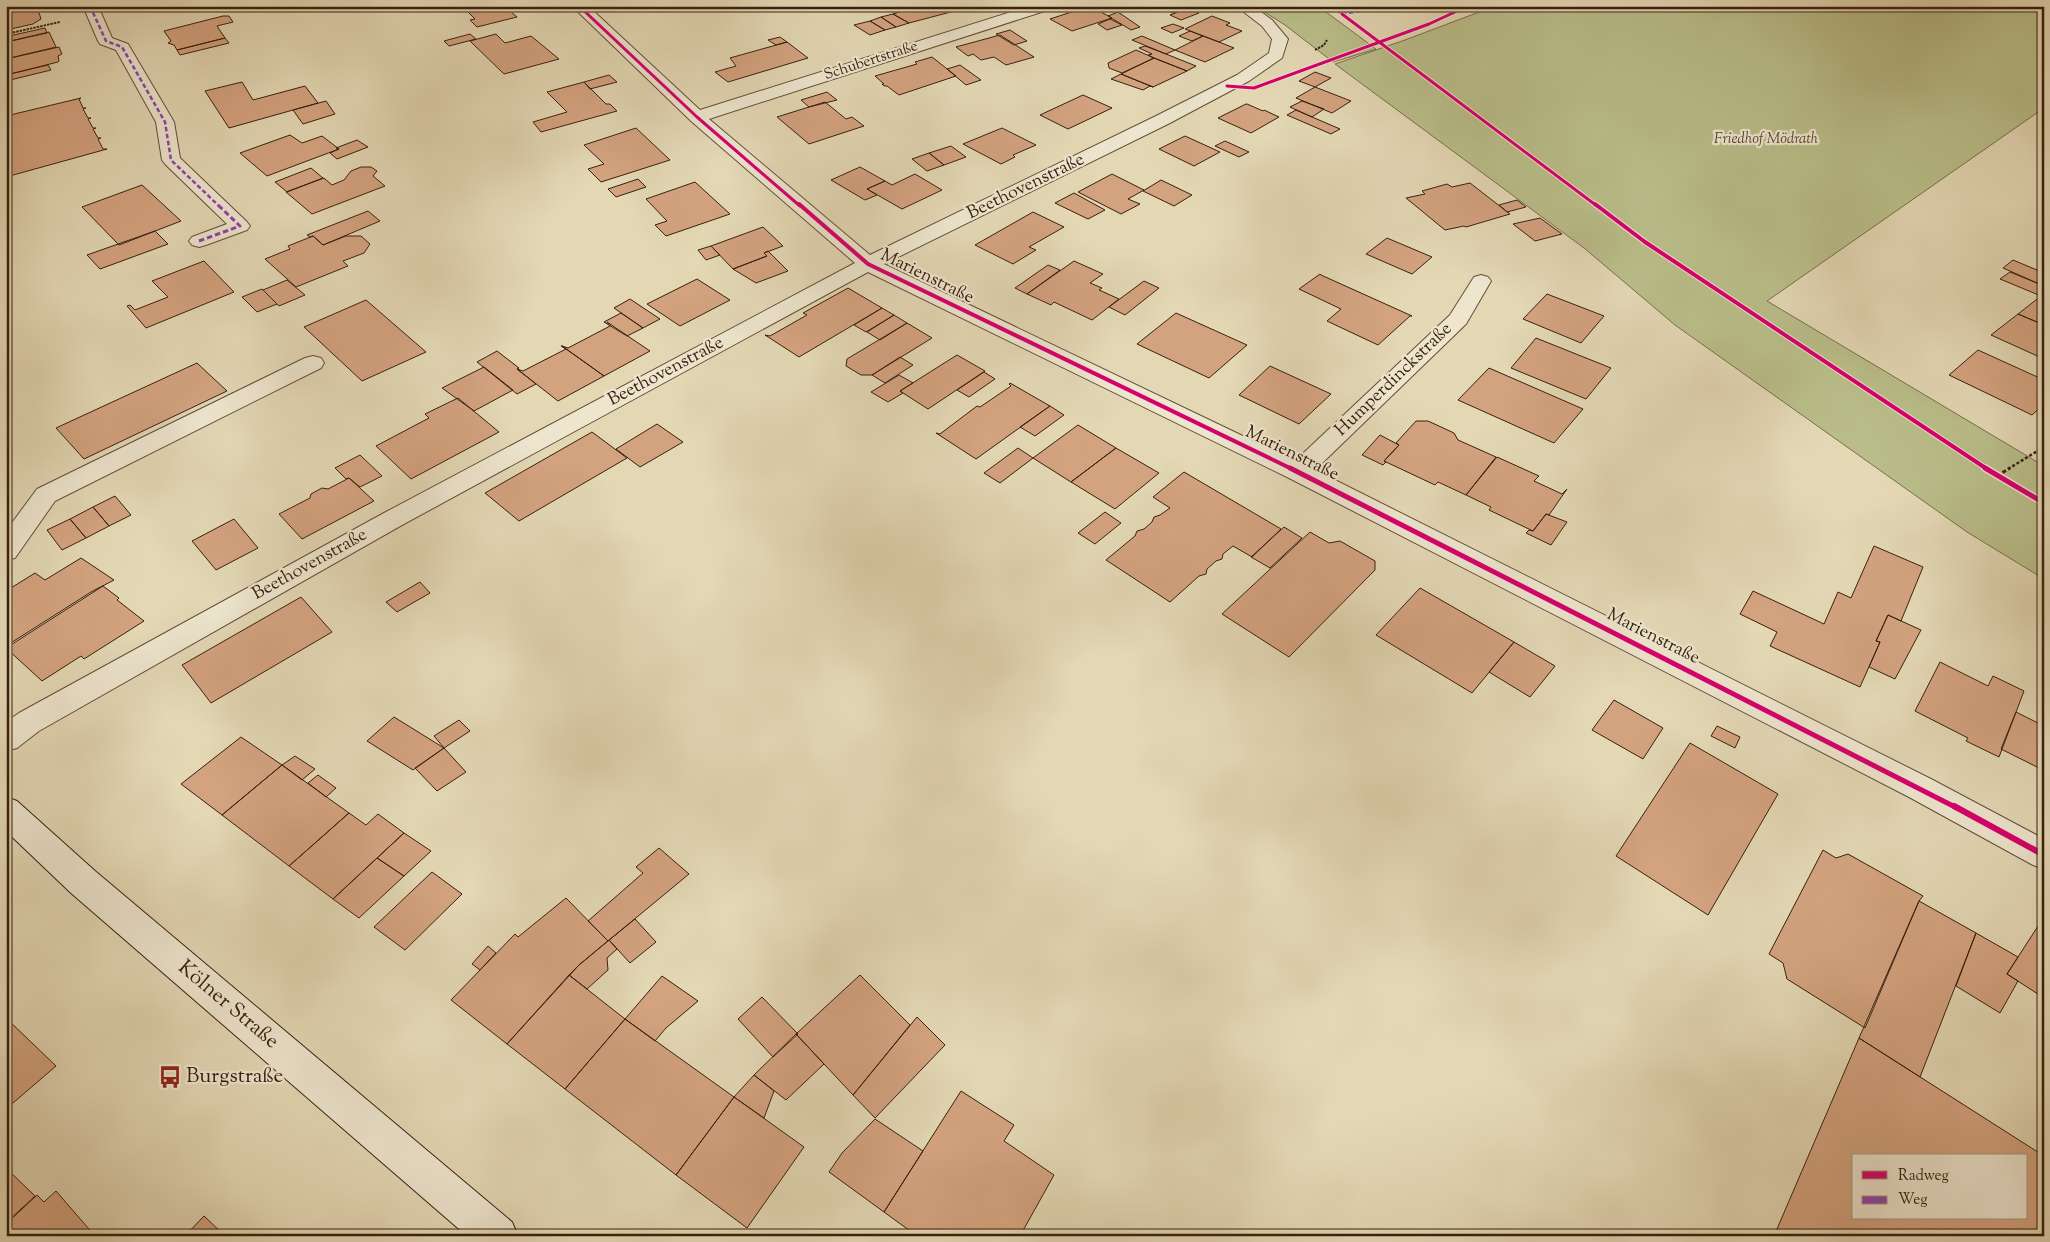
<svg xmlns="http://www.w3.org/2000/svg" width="2050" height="1242" font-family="'Sorts Mill Goudy',serif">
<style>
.green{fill:#b9bd89;stroke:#786e4c}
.building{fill:#d3a27f;stroke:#38200e;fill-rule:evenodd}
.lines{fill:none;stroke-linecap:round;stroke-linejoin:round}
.service-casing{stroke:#634e38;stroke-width:2}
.minor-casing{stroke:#634e38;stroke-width:2}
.secondary-casing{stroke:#38200e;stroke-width:2}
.path-far2{stroke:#38200e;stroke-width:2;stroke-dasharray:2.5 1;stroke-linecap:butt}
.path-far1{stroke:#38200e;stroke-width:2.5;stroke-dasharray:3 2;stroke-linecap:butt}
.path{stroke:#38200e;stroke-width:3;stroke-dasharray:4 2.5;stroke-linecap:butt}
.service{fill:#ede5ce;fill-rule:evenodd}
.minor{fill:#ede5ce;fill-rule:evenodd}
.secondary{fill:#ede5ce;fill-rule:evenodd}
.quiet-far1{stroke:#8e44ad;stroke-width:2.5;stroke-dasharray:4.5 2.5;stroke-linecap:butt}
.quiet{stroke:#8e44ad;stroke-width:3;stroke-dasharray:5.5 3;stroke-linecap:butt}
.cycleway-far3-casing{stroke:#ede5ce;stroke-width:5}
.cycleway-far2-casing{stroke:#ede5ce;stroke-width:6}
.cycleway-far1-casing{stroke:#ede5ce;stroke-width:8}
.cycleway-casing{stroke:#ede5ce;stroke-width:9}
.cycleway-far3{stroke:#d6006c;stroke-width:3}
.cycleway-far2{stroke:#d6006c;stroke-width:4}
.cycleway-far1{stroke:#d6006c;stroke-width:5}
.cycleway{stroke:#d6006c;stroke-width:6}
.labels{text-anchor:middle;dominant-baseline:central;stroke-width:4.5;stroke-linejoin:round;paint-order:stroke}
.far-street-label{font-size:15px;fill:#38200e;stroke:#ede5ce}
.far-park-label{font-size:15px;font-style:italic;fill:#58472d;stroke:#ede5ce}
.street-label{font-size:18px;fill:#38200e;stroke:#ede5ce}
.near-street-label{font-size:21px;fill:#38200e;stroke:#ede5ce}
.near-poi-label{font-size:21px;fill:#38200e;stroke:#ede5ce;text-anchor:start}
</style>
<rect width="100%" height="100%" fill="#e3d7b4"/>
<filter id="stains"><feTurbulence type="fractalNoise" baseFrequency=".004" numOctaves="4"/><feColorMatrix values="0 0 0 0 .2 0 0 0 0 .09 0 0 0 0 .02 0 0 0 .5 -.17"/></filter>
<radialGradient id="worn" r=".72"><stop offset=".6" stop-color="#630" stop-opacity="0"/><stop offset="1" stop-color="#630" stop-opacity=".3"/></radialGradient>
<path class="green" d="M1255 6H1318L1376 49 1333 62 1285 25Z
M1495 6H2016L2044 14V108L1767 301 2044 466V579L1967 532 1675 325 1584 248 1335 64 1405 40Z"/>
<path class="building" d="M6 6H37L41 19 33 24 6 30Z
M469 6H504L517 17 477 27 470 20 475 19 463 7Z
M652 6H681L657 12Z
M919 6H964L966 8 909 23 893 14Z
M1090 6 1112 18 1072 31 1050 19Z
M1159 6H1194L1173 13Z
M1189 8 1199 13 1181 20 1170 15Z
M1118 12 1140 27 1131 30 1108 16Z
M893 14 909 23 896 27 881 17Z
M223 16H229L233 22 217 26 225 38 177 50 174 45 168 43 171 41 164 31Z
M1212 16 1230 23 1226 25 1242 31 1219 42 1185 29Z
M881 17 896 27 885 30 870 21Z
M1110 19 1122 25 1107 30 1098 24Z
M870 21 885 30 870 35 854 25Z
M1173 24 1184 28 1172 33 1161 28Z
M45 28 47 33 11 41 9 36Z
M1010 30 1027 41 1014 45 996 34Z
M1190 31 1203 36 1192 41 1179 36Z
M49 32 56 47 6 59V42Z
M470 34 476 39 449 46 444 41Z
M496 34 505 43 531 36 559 59 504 74 470 41Z
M1000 35 1034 57 1006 65 994 57 981 60 973 54 968 56 956 47Z
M1142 36 1175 50 1166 54 1132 40Z
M1203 36 1219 42 1234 48 1205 62 1175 50Z
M780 37 787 42 776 45 768 40Z
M225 38 229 43 180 55 177 50Z
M787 42 808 58 728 82 715 72 736 66 730 58Z
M1145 46 1166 54 1196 66 1187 71 1154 58 1148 55 1152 54 1139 48Z
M59 47 62 54 58 56 59 61 58 62 6 75V66L12 64 9 59H6Z
M1136 50 1154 58 1122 73 1109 68 1108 63Z
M932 57 956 76 899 95 887 86H884L882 84H884L875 76 917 64 915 62Z
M1154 58 1187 71 1153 87 1121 74Z
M48 65 51 70 6 81V75Z
M960 65 981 80 966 85 947 69Z
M1315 72 1331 78 1315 87 1299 81Z
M1121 74 1153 87 1150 86 1143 90 1111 79Z
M609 75 617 82 590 89 584 82Z
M242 82 253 100 305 86 318 103 229 128 205 91Z
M584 82 606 104H610L617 111 541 132 533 122 567 112 547 92Z
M1315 87 1351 101 1332 113 1296 98Z
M827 92 837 100 809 107 801 100Z
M1083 95 1112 108 1068 129 1040 115Z
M81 98 79 99 83 108H86L83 109 88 118H91L88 119 93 128H96L93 129 98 138H101L98 139 103 149H107L6 177V116Z
M326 101 335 114 303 124 293 110Z
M1302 101 1324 109 1312 117 1290 107Z
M825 102 846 119 852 117 864 126 809 144 777 117Z
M1246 104H1247L1263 111 1264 110 1279 117 1251 133 1218 118Z
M1296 110 1312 117 1340 129 1331 134 1287 115Z
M636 128 670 160 601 182 588 169 604 164 584 145Z
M1002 128 1036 145 1013 155 1015 157 1001 164 963 144Z
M290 135 302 143 322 136 339 149 267 176 240 153Z
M1185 136 1220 152 1194 166 1159 149Z
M357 140 368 147 337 159 330 153 339 149 336 148Z
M1225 141 1249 152 1239 157 1215 146Z
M951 146 966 157 944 165 929 153Z
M929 153 944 165 927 171 912 159Z
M361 167H371L377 171 373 176 385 186 312 214 286 192 324 178 332 185 344 180 351 171Z
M860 167 885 181 867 189 877 195 865 200 831 180Z
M311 168 323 178 287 192 275 182Z
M915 174 942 190 902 209 867 189 885 181 892 185Z
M1112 174 1144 190 1128 199 1140 204 1121 214 1078 192Z
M638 179 646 187 616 197 608 189Z
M1161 180 1192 195 1174 206 1143 191Z
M695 182 730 214 666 236 655 225 667 221 646 199Z
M1470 183 1510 214 1466 227 1464 226 1445 230 1406 198 1425 194 1422 191 1447 184 1452 187Z
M142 185 181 221 119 245 82 207Z
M1074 193 1105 210 1088 219 1055 203Z
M1517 200 1526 207 1507 212 1499 205Z
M368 211 380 221 323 245 313 236 310 237 307 235Z
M1033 212 1064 227 1029 247 1036 250 1013 264 975 245Z
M1540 218 1562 234 1535 241 1513 224Z
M763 227 783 246 764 253 767 256 733 269 711 246Z
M155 231 168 244 100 269 87 255Z
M313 236 323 245 346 236H361L370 244 364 253 343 261 348 266 296 287 265 259 290 249 288 246Z
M1387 238 1432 257 1412 274 1366 254Z
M711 246 720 255 706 260 698 250Z
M768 251 788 271 756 283 733 269 767 256 764 253Z
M2013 260 2044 273V286L2003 268Z
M204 261 234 292 146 328 127 306 130 305 135 310 168 297 152 281Z
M1074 261 1103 274 1090 283 1102 288 1099 290 1119 299 1092 320 1054 302 1051 305 1027 294Z
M1048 265 1060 270 1027 294 1015 288Z
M2010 272 2044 286V294L2041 296 2000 279Z
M1320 274 1321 275 1412 316H1410L1378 345 1327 321 1341 309 1299 289Z
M697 279 730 300 680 326 647 304Z
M287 280 305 295 279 306 263 290Z
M1144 281 1159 288 1125 315 1109 307Z
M848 288 882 308 799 357 765 335 770 336 807 315 803 313Z
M262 289 277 304 257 312 242 297Z
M1547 294 1604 316 1581 343 1523 319Z
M2041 296 2044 297V325L2018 314Z
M630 299 660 319 643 328 614 308Z
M366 300 426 352 362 381 304 327Z
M882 308 894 315 866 332 854 325Z
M621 313 643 328 627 336 604 322Z
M1176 313 1247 345 1209 378 1137 344Z
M2018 314 2044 325V359L1991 335Z
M894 315 907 323 880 340 867 332Z
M607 322 650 351 604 376 562 346 568 348 610 326Z
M907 323 932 338 872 375H861L846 366 847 359Z
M1536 338 1611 368 1586 399 1511 368Z
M561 346H562L604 376 558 401 517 369 523 371 566 349Z
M1978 350 2044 380V404L2032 415 1949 375Z
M497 351 519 368 517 369 536 384 517 394 477 362Z
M957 355 985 371 928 409 900 391Z
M900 357 913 365 885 383 872 375Z
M197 363 227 391 84 459 56 428Z
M1270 366 1331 394 1299 424 1239 395Z
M484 367 513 390 474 411 442 388Z
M1489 368 1583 409 1554 443 1458 400Z
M984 372 995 379 969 397 957 390Z
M899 375 913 383 900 391 903 393 888 402 871 392Z
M1010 383 1050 406 976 459 936 433 940 434 977 406 980 407 1011 386 1009 384Z
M458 398 499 432 411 479 376 446 429 418 425 414Z
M1050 406 1064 415 1035 436 1020 427Z
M1416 421H1428L1454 433 1458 440 1496 457 1466 495 1438 482 1435 485 1384 461 1399 445 1396 443Z
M657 424 683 442 640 467 616 449Z
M1078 425 1116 448 1071 482 1033 458Z
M592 432 627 458 519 521 485 493Z
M1380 435 1399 445 1384 461 1386 462 1383 465 1362 455Z
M1018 448 1033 458 1000 483 984 473Z
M1116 448 1159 473 1115 509 1071 482Z
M360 455 382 476 360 487 349 478 346 479 335 468Z
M1497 457 1539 476 1534 481 1562 494 1567 489 1549 515 1546 514 1533 531 1489 510 1491 507 1466 495Z
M1184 472 1281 529 1252 557 1233 546 1223 554 1222 559 1216 561 1207 569 1206 574 1199 576 1170 602 1106 560 1135 536 1137 531 1144 529 1152 522 1154 517 1160 515 1170 508 1153 497Z
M349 478 374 501 302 539 279 514 310 498 311 494 322 488 328 489Z
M115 496 131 515 109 526 93 507Z
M93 507 109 526 86 538 70 519Z
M1105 512 1121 523 1095 544 1078 533Z
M1546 514 1567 522 1551 545 1526 533 1529 530 1533 531Z
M70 519 86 538 62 550 47 530Z
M234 519 258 548 216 570 192 541Z
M1284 527 1302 538 1270 568 1251 557Z
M1310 532 1329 543 1340 541 1375 561V570L1289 657 1222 614Z
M1874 546 1923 567 1901 621 1888 615 1876 641 1880 642 1860 687 1770 646 1777 632 1740 614 1753 591 1824 624 1838 592 1851 598Z
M81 558 114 580 91 592 6 646V591L35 573 45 580Z
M420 582 430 593 397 612 386 602Z
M103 586 119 598 117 600 144 621 84 659 81 656 42 681 6 648Z
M1420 588 1514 642 1472 693 1376 635Z
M301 597 332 632 211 703 182 665Z
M1888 615 1921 630 1895 679 1869 667 1880 642 1876 641Z
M1514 642 1555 666 1530 697 1489 672Z
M1940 662 1988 686 1993 676 2024 691 1999 757 1966 741 1968 738 1915 711Z
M1614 700 1663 728 1643 759 1592 730Z
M2016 712 2044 726V760L2041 769 2001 749Z
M394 717 444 748 413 770 367 741Z
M459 720 470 731 444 748 434 736Z
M1717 726 1740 737 1735 748 1711 736Z
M241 737 282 765 222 815 181 784Z
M1690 743 1778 794 1708 915 1616 856Z
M444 748 466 772 437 791 415 768Z
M295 756 315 769 302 780 282 765Z
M282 765 349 813 289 866 222 815Z
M318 775 336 788 326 797 308 783Z
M349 813 366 825 378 814 404 833 333 899 289 866Z
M404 833 431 851 404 876 377 858Z
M659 848 689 874 608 941 588 921 643 873 636 867Z
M1823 850 1836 858 1848 854 1923 896 1919 901 1865 1028 1787 979 1783 963 1769 954Z
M377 858 404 876 359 918 333 899Z
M432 872 462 894 405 950 374 927Z
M566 898 608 941 579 965 507 1044 451 1000 515 934 518 937Z
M1919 901 1976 933 1920 1077 1859 1038Z
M635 919 656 942 630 963 609 940Z
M2040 923 2044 926V998L2007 974Z
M1976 933 2018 957 2007 974 2018 981 2000 1013 1956 986Z
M609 940 617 949 607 958 608 970 587 989 569 975 579 965Z
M488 946 496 953 480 970 472 964Z
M569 975 625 1019 565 1089 507 1044Z
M860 975 910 1025 853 1095 796 1034Z
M662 976 698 1001 666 1028 655 1041 625 1019Z
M762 997 798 1034 773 1057 738 1019Z
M917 1017 945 1045 875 1118 853 1095Z
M6 1018 56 1066 6 1109Z
M625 1019 734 1097 676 1175 565 1089Z
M796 1034 824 1064 786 1100 754 1075Z
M1859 1038 2044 1156V1236H1774ZM1854 1156H2026V1218H1854Z
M754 1075 774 1091 764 1118 734 1097Z
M961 1091 1014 1125 1004 1141 1054 1175 1020 1236H917L884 1212Z
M734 1097 804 1147 747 1228 676 1175Z
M875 1119 923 1151 884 1212 829 1172 842 1153Z
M6 1168 35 1196 6 1223Z
M56 1191 95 1236H6V1224L37 1195 44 1202Z
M204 1216 225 1236H185Z"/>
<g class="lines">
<defs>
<path id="service" d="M313 356 321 358 324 363 321 368 55 501 15 558 6 560V531L37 489 305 358Z"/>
<path id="minor" d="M83 6H98L112 38 128 44 174 122 180 158 247 222 250 226 247 230 206 245 199 247 192 245 189 241 192 237 227 224 165 164 162 160 156 122 116 50 100 44 98 41Z
M572 6H588L700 110 1030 6H1053L1051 9 709 119 870 255 1156 116 1237 75 1269 53 1272 39 1262 26 1236 6H1253L1272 20 1288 39 1282 58 1249 81 1168 124 884 264 1295 461 1450 315 1474 277 1481 275 1488 277 1491 281 1466 324 1315 470 1931 779 2044 839V869L2033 865 1909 797 1289 478 868 272 402 525 39 731 17 748 6 751V722L19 713 384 513 855 263 691 121Z
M1324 6H1339V7L1337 10C1331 12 1327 12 1324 6Z"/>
<path id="secondary" d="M6 797 17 801 95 871 512 1222 518 1236H467L71 893 6 831Z"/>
</defs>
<use href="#service" class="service-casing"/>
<use href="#minor" class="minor-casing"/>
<use href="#secondary" class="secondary-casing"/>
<path class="path-far2" d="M6 34 60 22
M1315 50 1324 45 1327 40"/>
<path class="path-far1" d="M2008 469 2044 447"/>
<path class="path" d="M1997 476 2010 468"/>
<use href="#service" class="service"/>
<use href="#minor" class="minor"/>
<use href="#secondary" class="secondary"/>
<path class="quiet-far1" d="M90 6 106 41 122 47 165 122 171 160 219 206
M1332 7 1346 17
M1342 14 1389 6"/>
<path class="quiet" d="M199 241 240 226 217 204"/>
<defs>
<path id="cycleway-far3" d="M579 6 697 117 800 206
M1342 14 1597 206
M1227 86 1254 88 1429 24 1468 6"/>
<path id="cycleway-far2" d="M799 204 868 264 1292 469
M1595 204 1645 242 1987 469"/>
<path id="cycleway-far1" d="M1290 468 1957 808
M1985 468 2044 503"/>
<path id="cycleway" d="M1954 806 2044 855"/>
</defs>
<use href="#cycleway-far3" class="cycleway-far3-casing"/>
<use href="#cycleway-far2" class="cycleway-far2-casing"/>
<use href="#cycleway-far1" class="cycleway-far1-casing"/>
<use href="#cycleway" class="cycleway-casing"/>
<use href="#cycleway-far3" class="cycleway-far3"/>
<use href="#cycleway-far2" class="cycleway-far2"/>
<use href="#cycleway-far1" class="cycleway-far1"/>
<use href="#cycleway" class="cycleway"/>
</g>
<defs>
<symbol id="bus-bare" viewBox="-9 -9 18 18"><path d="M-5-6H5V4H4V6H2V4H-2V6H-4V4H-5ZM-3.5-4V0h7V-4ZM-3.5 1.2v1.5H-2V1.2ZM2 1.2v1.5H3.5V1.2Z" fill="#8f2418" stroke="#ede5ce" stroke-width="2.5" paint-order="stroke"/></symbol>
</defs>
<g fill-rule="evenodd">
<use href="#bus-bare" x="154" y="1061" width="32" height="32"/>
</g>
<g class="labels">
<g class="far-street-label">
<text transform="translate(871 61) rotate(-18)">Schubertstraße</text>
</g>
<g class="far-park-label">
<text x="1766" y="139">Friedhof Mödrath</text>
</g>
<g class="street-label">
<text transform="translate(1026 187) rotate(-26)">Beethovenstraße</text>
<text transform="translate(927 277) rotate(26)">Marienstraße</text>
<text transform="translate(666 372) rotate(-28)">Beethovenstraße</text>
<text transform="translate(1394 380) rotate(-44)">Humperdinckstraße</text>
<text transform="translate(1292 454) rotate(26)">Marienstraße</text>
<text transform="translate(310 565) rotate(-29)">Beethovenstraße</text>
<text transform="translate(1653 637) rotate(27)">Marienstraße</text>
</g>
<g class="near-street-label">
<text transform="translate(228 1005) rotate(40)">Kölner Straße</text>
</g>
<g class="near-poi-label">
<text x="186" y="1077">Burgstraße</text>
</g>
</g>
<rect width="2050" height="1242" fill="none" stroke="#e3d7b4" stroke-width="25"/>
<rect x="8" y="8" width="2035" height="1227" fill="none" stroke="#38200e" stroke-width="2.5"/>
<rect x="12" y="12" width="2025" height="1217" fill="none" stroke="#38200e"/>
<rect x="1852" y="1154" width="175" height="65" fill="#ede5ce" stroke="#a59681"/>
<rect x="1862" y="1171" width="25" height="8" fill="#d6006c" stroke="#a59681"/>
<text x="1898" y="1180" font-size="15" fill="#38200e">Radweg</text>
<rect x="1862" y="1196" width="25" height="8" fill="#8e44ad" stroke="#a59681"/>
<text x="1898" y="1204" font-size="15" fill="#38200e">Weg</text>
<rect width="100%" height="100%" filter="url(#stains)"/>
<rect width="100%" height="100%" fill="url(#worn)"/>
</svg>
